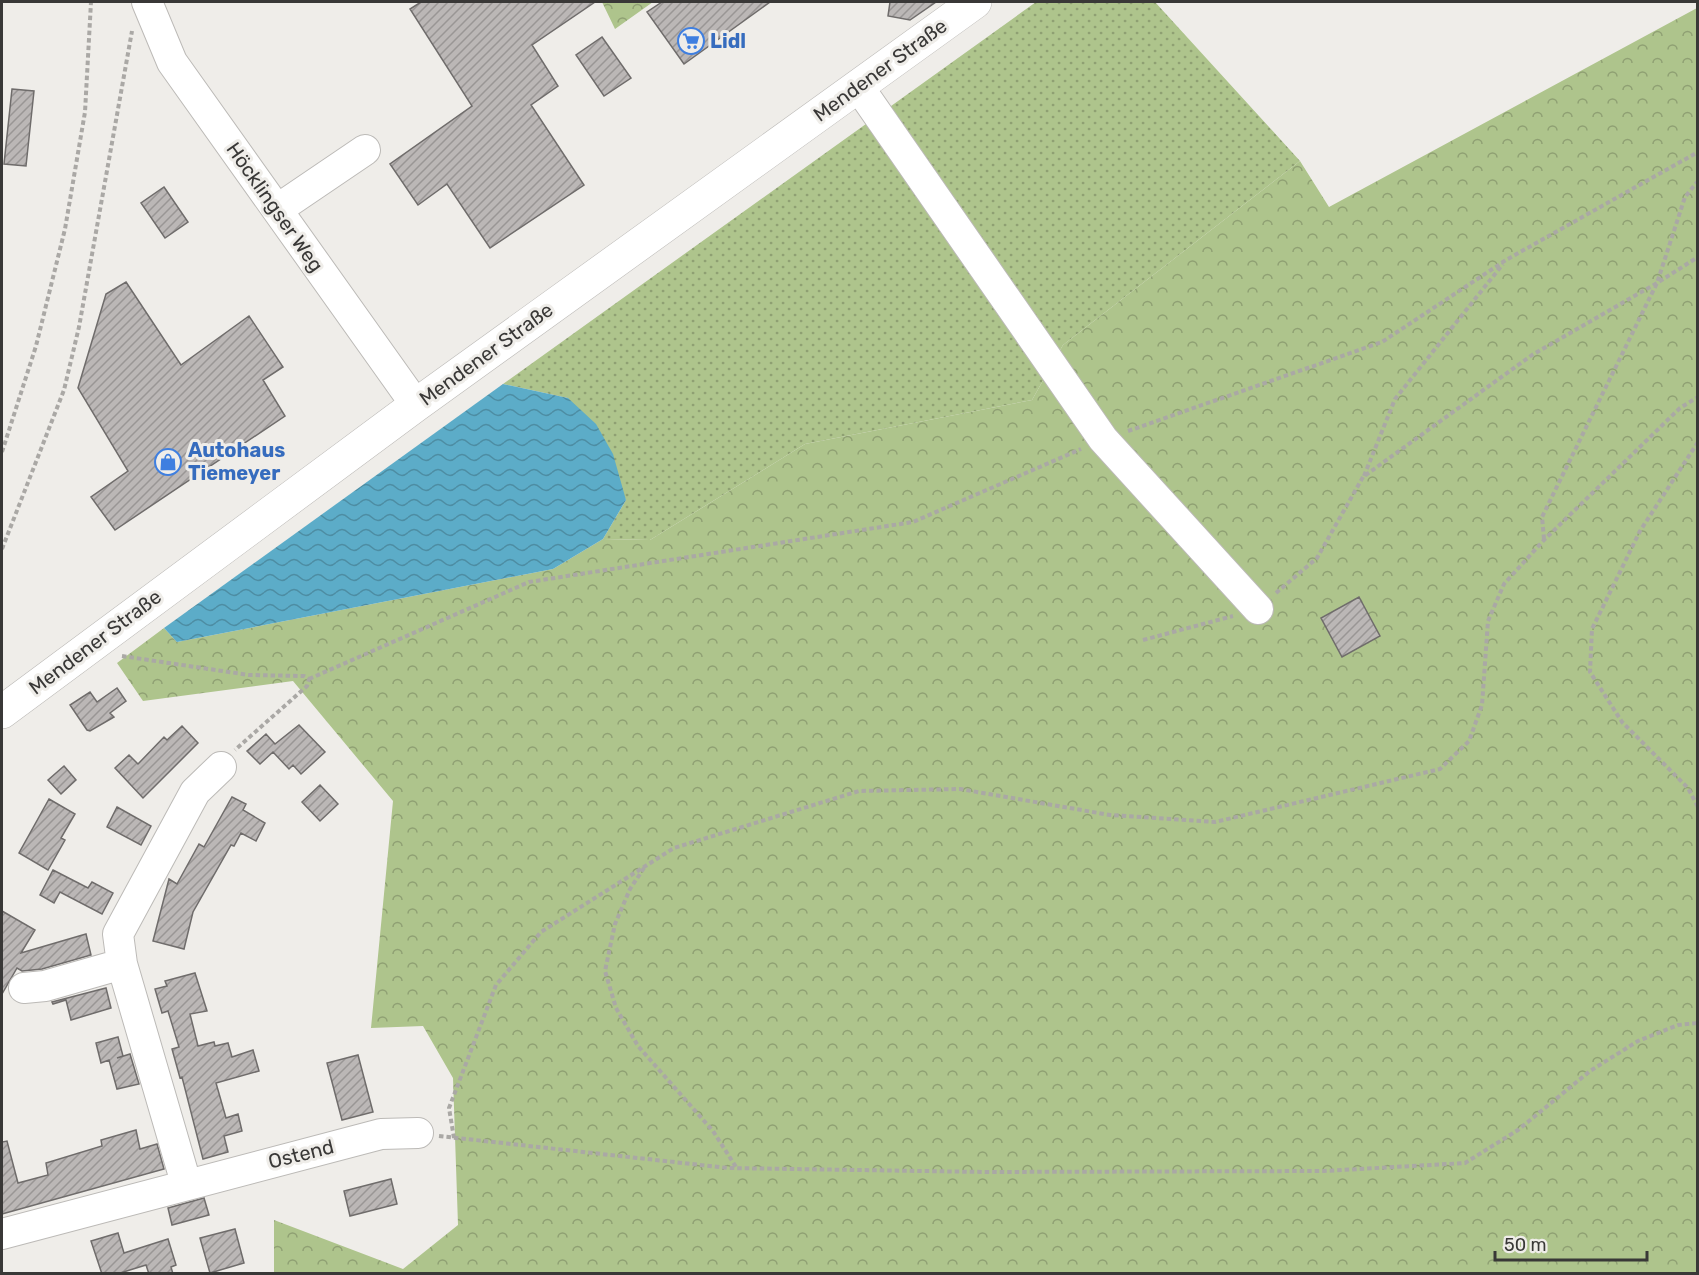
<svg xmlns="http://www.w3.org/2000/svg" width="1699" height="1275" font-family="Rubik,sans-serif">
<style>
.grass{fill:url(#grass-dots)}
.forest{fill:url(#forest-crowns)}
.water{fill:url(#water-waves)}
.building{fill:url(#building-hatch);stroke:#6f6c6b;stroke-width:1.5}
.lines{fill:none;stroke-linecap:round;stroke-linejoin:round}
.minor-casing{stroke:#bcbab7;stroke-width:32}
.major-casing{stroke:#bcbab7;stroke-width:34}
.path{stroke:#aaa8a5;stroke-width:4;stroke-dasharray:4.5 3;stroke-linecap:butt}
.minor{stroke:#fff;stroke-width:30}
.major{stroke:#fff;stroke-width:33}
.labels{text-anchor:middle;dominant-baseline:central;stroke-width:6;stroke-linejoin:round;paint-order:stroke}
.shop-label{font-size:20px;font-weight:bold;fill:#366cbe;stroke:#efede9;text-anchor:start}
.street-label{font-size:20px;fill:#393837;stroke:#efede9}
</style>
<defs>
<pattern id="grass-dots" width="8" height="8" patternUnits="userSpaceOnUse" patternTransform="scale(1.5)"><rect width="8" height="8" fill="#aec48c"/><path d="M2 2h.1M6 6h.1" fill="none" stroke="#8fa073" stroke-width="1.8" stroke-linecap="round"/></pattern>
<pattern id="forest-crowns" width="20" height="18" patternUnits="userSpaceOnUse" patternTransform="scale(1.5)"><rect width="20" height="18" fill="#aec48c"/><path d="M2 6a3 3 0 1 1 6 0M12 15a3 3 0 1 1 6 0" fill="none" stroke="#8fa073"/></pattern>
<pattern id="water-waves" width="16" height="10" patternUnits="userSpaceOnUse" patternTransform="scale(1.5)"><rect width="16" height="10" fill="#5cacc8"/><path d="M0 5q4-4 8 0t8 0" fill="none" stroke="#4d8da3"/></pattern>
<pattern id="building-hatch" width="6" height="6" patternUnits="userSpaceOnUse" patternTransform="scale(1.5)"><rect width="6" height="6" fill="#bbb7b6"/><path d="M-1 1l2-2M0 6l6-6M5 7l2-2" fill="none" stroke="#999695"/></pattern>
</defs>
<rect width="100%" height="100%" fill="#efede9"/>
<path class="grass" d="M1036 2H1155L1300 161 1063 345 1032 400 805 444 650 540 603 539 626 500 568 398 503 384Z"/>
<path class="forest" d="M602 2H653L615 29Z
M1697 8V1273H274V1220L403 1269 458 1225 453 1078 423 1026 371 1028 393 801 293 681 143 701 117 663 164 628 177 642 553 569 603 539 650 540 805 444 1032 400 1063 345 1300 161 1329 207Z"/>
<path class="water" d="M503 384 568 398 596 424 613 454 626 500 603 539 553 569 177 642 164 628Z"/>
<path class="building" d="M421 2H595L532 45 558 86 531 105 584 185 490 248 447 184 418 205 390 164 472 106 410 9Z
M662 2H770L684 64 647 12Z
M890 2H936L910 20 888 16Z
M602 37 631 78 604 96 576 55Z
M12 89 34 91 26 166 4 164Z
M164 187 188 222 165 238 141 203Z
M126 282 181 365 249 316 283 367 263 380 285 416 115 530 91 497 128 471 78 388 106 294Z
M1359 597 1380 636 1342 657 1321 618Z
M117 688 126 701 110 713 114 717 90 731 87 730 70 705 90 692 97 702Z
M299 725 325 752 301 774 293 765 289 769 273 752 260 764 247 751 266 734 275 744Z
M182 726 198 743 143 798 115 768 129 755 138 764 164 737 167 740Z
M64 766 76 780 61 794 48 780Z
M320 785 338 804 320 821 302 802Z
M232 797 246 804 243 810 265 823 256 841 241 833 234 846 231 845 193 912 184 949 153 941 169 879 177 884 199 844 204 847Z
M49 799 75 814 61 838 65 840 48 870 19 853Z
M117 807 151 826 141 845 107 827Z
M53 870 88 888 92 882 113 893 102 914 60 892 54 903 40 895Z
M2 911 35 930 21 953 86 934 91 955 42 969 22 971 17 968 2 994Z
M195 973 207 1011 190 1014 198 1046 214 1042 215 1046 228 1043 232 1057 253 1050 259 1071 216 1083 226 1118 238 1114 242 1131 224 1136 228 1152 203 1159 182 1077 180 1078 172 1049 179 1047 168 1011 162 1013 155 989 167 986 165 981Z
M106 988 111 1008 71 1020 66 1000 53 1004 52 1002Z
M118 1037 123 1056 117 1058 130 1054 139 1084 117 1089 109 1060 101 1063 96 1043Z
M358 1055 373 1112 342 1120 327 1063Z
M136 1130 140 1149 157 1144 164 1169 2 1214V1142L7 1141 18 1183 48 1175 46 1163 102 1146 101 1140Z
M391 1179 397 1204 350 1216 344 1191Z
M204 1198 209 1215 172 1225 168 1208Z
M235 1229 244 1263 210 1273 200 1238Z
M118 1233 124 1253 168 1239 176 1265 171 1267 173 1274H149L146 1265 117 1274H102L91 1241Z"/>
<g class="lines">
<defs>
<path id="minor" d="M147 2 172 62 416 405
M858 86 1103 439 1258 609
M278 209 365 150
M24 988 45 986 122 964
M186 1183 122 964 118 934 195 792 221 767
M2 1234 381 1134 418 1133"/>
<path id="major" d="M2 712 416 405 975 2"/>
</defs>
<use href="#minor" class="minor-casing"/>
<use href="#major" class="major-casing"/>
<path class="path" d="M1128 431 1382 342 1506 260 1698 152
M1698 442 1640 531 1592 629 1590 672 1622 722 1688 788 1698 807
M2 452 36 346 65 229 85 112 91 2
M1364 476 1395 399 1503 264
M1544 539 1542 517 1657 283 1685 197 1698 181
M2 549 64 390 79 327 132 31
M1276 593 1317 558 1363 477 1532 355 1657 283 1698 257
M1143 640 1233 616
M122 656 249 675 304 676 309 679 307 686 235 750
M309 679 529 582 913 522 1081 449
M644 868 630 889 615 924 605 971 616 1008 638 1046 713 1131 736 1167
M439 1136 728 1168 986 1172 1324 1171 1465 1163 1518 1130 1590 1071 1638 1041 1678 1025 1698 1023
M454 1138 449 1108 496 985 541 932 674 848 859 791 960 789 1110 815 1215 822 1440 769 1469 741 1482 705 1488 621 1504 584 1544 540 1680 408 1698 397"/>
<use href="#minor" class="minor"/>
<use href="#major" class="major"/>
</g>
<defs>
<symbol id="supermarket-ring" viewBox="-11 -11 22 22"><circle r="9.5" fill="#efede9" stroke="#3f7fe0" stroke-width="1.5"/><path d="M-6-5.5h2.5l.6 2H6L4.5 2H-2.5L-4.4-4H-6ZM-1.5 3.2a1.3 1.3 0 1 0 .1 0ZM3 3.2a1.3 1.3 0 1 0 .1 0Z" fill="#3f7fe0"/></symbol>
<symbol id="shop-ring" viewBox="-11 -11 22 22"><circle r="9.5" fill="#efede9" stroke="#3f7fe0" stroke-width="1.5"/><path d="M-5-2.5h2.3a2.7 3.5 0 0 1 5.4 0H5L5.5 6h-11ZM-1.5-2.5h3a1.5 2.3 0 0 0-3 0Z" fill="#3f7fe0"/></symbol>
</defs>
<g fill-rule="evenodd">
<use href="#supermarket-ring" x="676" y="26" width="30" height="30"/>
<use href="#shop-ring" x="153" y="447" width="30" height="30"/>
</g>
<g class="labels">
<g class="shop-label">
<text x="710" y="41">Lidl</text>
<text x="188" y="450">Autohaus<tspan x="188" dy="23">Tiemeyer</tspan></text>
</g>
<g class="street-label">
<text transform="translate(880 70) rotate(-36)">Mendener Straße</text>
<text transform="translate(275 207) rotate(55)">Höcklingser Weg</text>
<text transform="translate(486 354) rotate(-36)">Mendener Straße</text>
<text transform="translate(95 642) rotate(-37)">Mendener Straße</text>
<text transform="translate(301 1154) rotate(-14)">Ostend</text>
</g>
</g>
<rect width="1699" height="1275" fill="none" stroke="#393837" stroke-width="6"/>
<path d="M1495 1251v9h152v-9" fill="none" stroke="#393837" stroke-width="3"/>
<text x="1504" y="1251" font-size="18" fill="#393837" stroke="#efede9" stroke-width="4.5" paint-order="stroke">50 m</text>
</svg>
